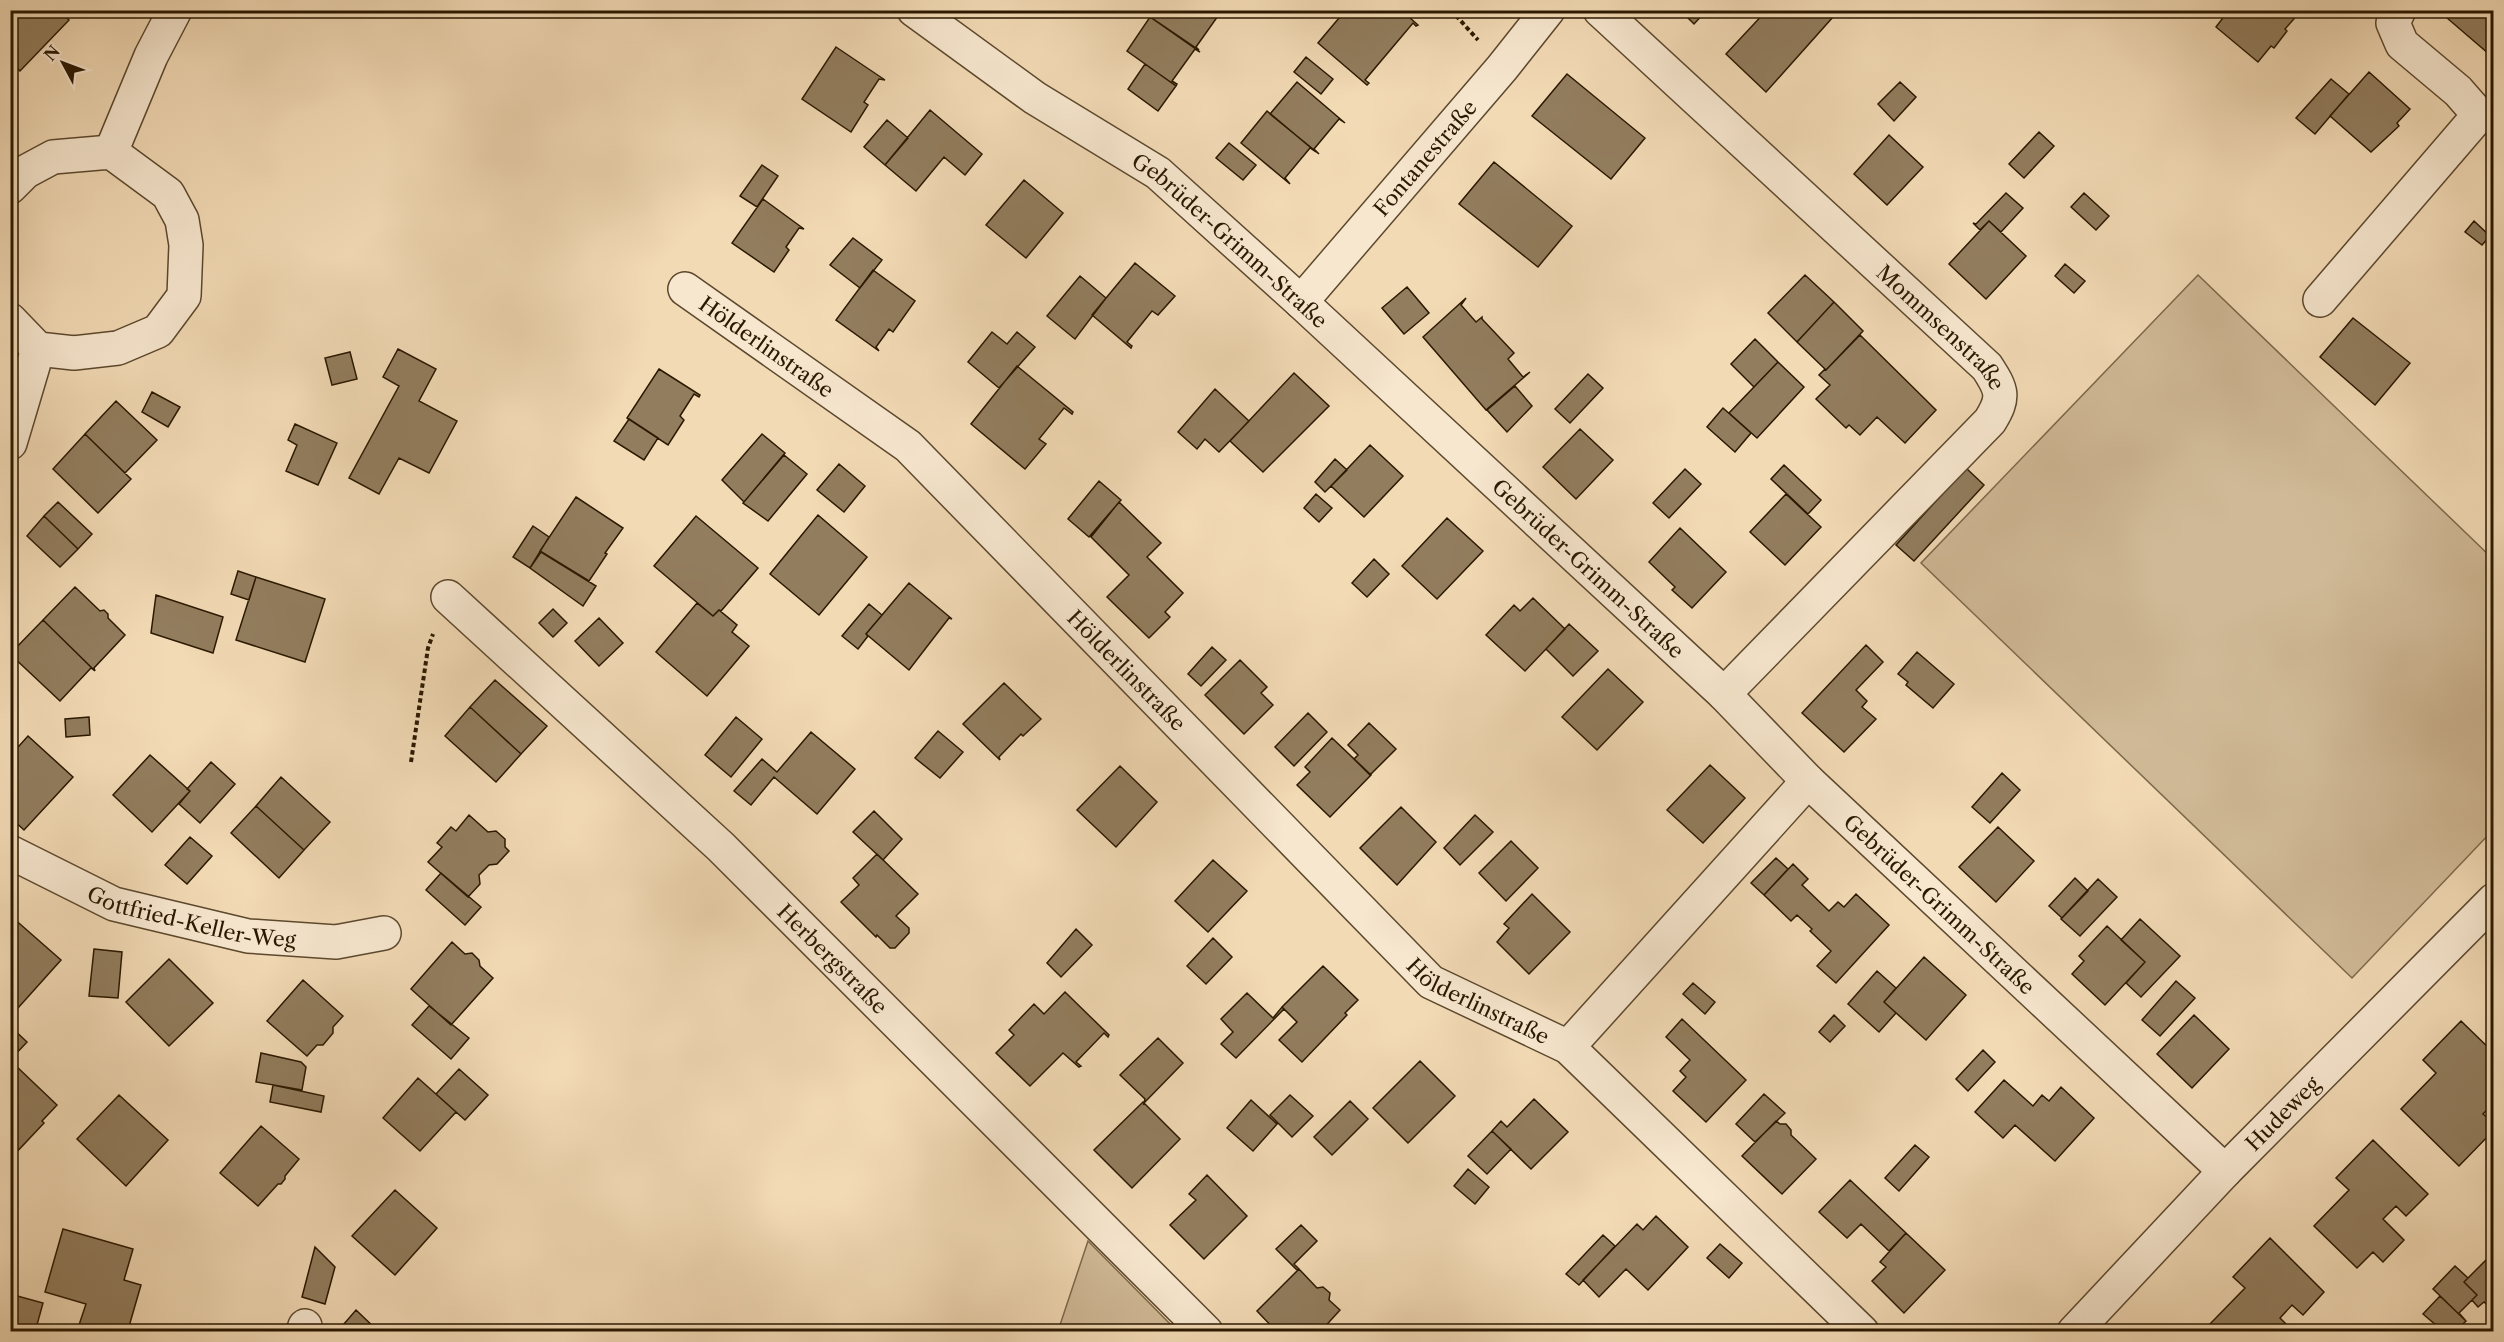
<svg xmlns="http://www.w3.org/2000/svg" width="2504" height="1342" font-family="'Libre Caslon Text',serif">
<style>
.green{fill:#d0b996;stroke:#7d684b;stroke-width:1.5}
.building{fill:#927d5e;stroke:#2a1800;stroke-width:1.5}
.lines{fill:none;stroke-linecap:round;stroke-linejoin:round}
.minor-casing{stroke:#5c482d;stroke-width:36}
.path{stroke:#2a1800;stroke-width:4;stroke-dasharray:4.5 3;stroke-linecap:butt}
.minor{stroke:#f7e7cf;stroke-width:33}
.labels{text-anchor:middle;dominant-baseline:central;stroke-width:4.5;stroke-linejoin:round;paint-order:stroke}
.street-label{font-size:21px;fill:#2a1800;stroke:#f7e7cf}
</style>
<rect width="100%" height="100%" fill="#f2dab5"/>
<filter id="stains"><feTurbulence type="fractalNoise" baseFrequency=".00333" numOctaves="4"/><feColorMatrix values="0 0 0 0 .2 0 0 0 0 .09 0 0 0 0 .02 0 0 0 .5 -.17"/></filter>
<radialGradient id="worn" r=".72"><stop offset=".6" stop-color="#630" stop-opacity="0"/><stop offset="1" stop-color="#630" stop-opacity=".3"/></radialGradient>
<path class="green" d="M2198 275 2493 559V830L2352 978 1921 563Z
M1088 1241 1177 1331H1058Z"/>
<path class="building" d="M10 10H59L69 20 20 71 10 61Z
M1152 10H1220L1225 14 1220 13 1196 47 1199 50 1149 16Z
M1335 10H1401L1418 25 1416 26 1413 23 1365 80 1369 83 1367 85 1318 43 1339 18 1333 13Z
M1680 10H1707L1694 24Z
M1767 10H1826L1833 17 1766 92 1726 54Z
M2229 10H2295L2299 13 2285 29 2287 31 2274 48 2271 46 2258 62 2216 27Z
M2453 10H2494V49L2489 54 2447 18Z
M1150 17 1200 52 1195 49 1172 81 1177 84 1176 86 1127 51Z
M836 47 885 80 879 79 864 102 868 105 851 132 802 99Z
M1306 57 1333 79 1321 94 1294 72Z
M1145 64 1176 86 1158 111 1128 89Z
M2369 72 2410 109 2397 123 2399 126 2371 152 2330 116Z
M1567 74 1645 138 1611 179 1532 116Z
M2331 79 2349 94 2315 134 2296 118Z
M1297 82 1345 123 1339 119 1314 149 1319 154 1270 114Z
M1900 82 1916 97 1894 121 1878 104Z
M930 110 982 154 965 175 944 157 916 191 885 165Z
M1267 111 1316 152 1310 148 1285 178 1290 184 1241 143Z
M887 120 908 138 885 165 864 147Z
M2039 132 2054 146 2024 178 2009 164Z
M1889 135 1923 167 1887 205 1854 174Z
M1229 143 1256 165 1243 180 1216 158Z
M1494 162 1572 226 1538 267 1459 204Z
M762 165 778 176 757 207 740 196Z
M1024 180 1063 213 1026 258 986 225Z
M2006 193 2023 208 2001 232 1989 221 1980 230 1973 223 1976 224Z
M2084 193 2109 216 2096 230 2071 207Z
M763 199 804 229 799 228 786 247 789 250 774 272 732 243Z
M1989 221 2026 256 1986 299 1949 264Z
M2474 221 2490 236 2482 245 2465 232Z
M853 238 882 260 860 288 830 265Z
M1135 263 1175 296 1158 315 1152 311 1127 342 1132 346 1131 348 1092 315Z
M2065 264 2085 281 2074 293 2055 276Z
M873 270 915 301 893 332 889 329 876 347 879 351 836 320Z
M1805 275 1834 302 1797 342 1768 313Z
M1080 276 1106 298 1075 339 1047 316Z
M1407 287 1429 313 1404 334 1382 308Z
M1466 298 1461 305 1476 322 1482 317V319L1514 353 1508 359 1523 377 1530 372 1486 410 1423 337Z
M1834 302 1863 331 1826 370 1797 342Z
M2353 318 2410 363 2375 405 2320 357Z
M992 332 1007 344 1017 332 1035 347 999 388 968 362Z
M1860 335 1936 410 1905 443 1877 417 1860 435 1849 425 1846 428 1816 399 1830 385 1819 375 1825 369 1826 370Z
M1755 339 1778 362 1754 387 1731 364Z
M398 349 436 369 419 401 457 421 429 473 399 458 379 494 349 478 399 386 383 377Z
M350 352 357 379 332 385 325 358Z
M1778 362 1804 387 1757 438 1729 413Z
M1017 366 1073 412 1072 414 1064 408 1039 439 1046 444 1025 469 971 424Z
M659 369 700 395 699 397 694 394 680 416 684 420 668 445 627 418Z
M1294 373 1329 406 1263 472 1230 441Z
M1588 374 1603 388 1570 423 1555 409Z
M1515 386 1532 406 1507 432 1487 410Z
M1215 389 1249 421 1219 452 1205 439 1197 449 1178 432Z
M152 392 180 407 168 427 142 412Z
M116 401 157 440 125 473 85 434Z
M1723 408 1751 433 1735 452 1707 427Z
M629 419 658 438 644 460 614 441Z
M295 424 337 443 318 485 286 471 297 445 288 440Z
M1580 429 1613 460 1576 499 1543 467Z
M85 434 131 479 98 513 53 469Z
M762 434 785 453 744 502 722 480Z
M1370 445 1403 476 1364 517 1331 486Z
M784 455 807 474 768 521 743 503Z
M1335 459 1347 470 1325 492 1315 482Z
M839 464 865 486 844 512 817 490Z
M1784 465 1821 500 1808 514 1771 479Z
M1966 468 1984 485 1914 561 1896 545Z
M1685 469 1701 484 1669 518 1653 503Z
M1099 481 1121 500 1089 537 1068 519Z
M1316 494 1332 508 1319 522 1304 508Z
M1786 494 1821 527 1785 565 1750 532Z
M576 497 623 528 605 553 607 554 589 581 540 551Z
M58 502 92 534 78 549 44 516Z
M1119 502 1161 543 1147 557 1183 593 1165 612 1170 617 1149 638 1107 597 1129 575 1091 537Z
M818 515 867 557 819 615 770 574Z
M44 516 78 549 60 567 27 536Z
M696 516 758 568 721 611 719 610 713 616 654 566Z
M1447 518 1483 551 1437 599 1402 566Z
M533 526 549 537 530 568 513 557Z
M1680 528 1726 572 1692 608 1672 590 1675 587 1649 562Z
M541 552 596 586 583 606 530 568Z
M1374 559 1389 574 1367 597 1352 583Z
M238 571 256 577 249 600 231 594Z
M256 577 325 599 305 662 236 640Z
M909 583 952 619 949 618 909 670 866 634Z
M75 587 100 611 104 610 108 614V618L125 635 94 668 95 671 43 620Z
M156 595 223 617 213 653 151 633Z
M1533 598 1565 629 1525 671 1486 635 1514 605 1520 611Z
M697 603 713 616 719 610 737 625 732 632 749 646 707 696 656 652Z
M869 604 882 615 866 634 868 636 858 649 842 636Z
M553 609 567 623 553 637 539 623Z
M599 618 623 643 599 666 575 641Z
M43 620 95 671 91 668 60 701 10 654Z
M1569 624 1598 651 1573 676 1546 649Z
M1866 645 1883 662 1856 690 1867 701 1862 707 1876 719 1844 752 1802 713Z
M1212 647 1226 660 1201 686 1188 674Z
M1917 652 1954 684 1933 708 1906 685 1908 682 1898 674Z
M1240 660 1267 687 1261 693 1273 705 1244 734 1205 695Z
M1608 669 1643 702 1597 750 1562 717Z
M495 680 547 726 521 754 470 707Z
M1004 683 1041 719 1023 736 1021 734 999 757 1000 760 963 724Z
M470 707 521 754 496 782 445 736Z
M1308 713 1327 732 1294 766 1275 747Z
M89 717 90 735 66 737 65 719Z
M736 717 762 739 731 777 705 755Z
M1369 723 1396 749 1370 775 1354 759 1358 755 1348 745Z
M938 731 963 752 940 778 915 758Z
M811 732 855 769 817 814 774 777 751 805 734 791 762 759 777 772Z
M28 736 73 777 24 830 10 817V756Z
M1332 738 1371 775 1330 817 1297 785 1310 772 1305 767Z
M150 755 190 791 152 832 113 795Z
M211 762 235 784 200 823 179 804 190 791 187 789Z
M1710 765 1745 798 1703 843 1667 810Z
M1120 766 1157 802 1116 847 1077 810Z
M2002 773 2020 790 1990 823 1972 807Z
M281 777 330 822 304 850 256 806Z
M256 806 304 850 279 878 231 833Z
M1401 807 1436 842 1397 885 1360 848Z
M874 811 902 839 883 860 853 832Z
M469 815 488 832 496 831 505 839V847L509 851 497 864 489 865 479 875 480 884 468 897 428 862 442 847 437 843 451 827 456 831Z
M1475 815 1493 832 1460 865 1444 848Z
M1998 827 2034 861 1996 902 1959 867Z
M190 837 212 856 187 884 165 865Z
M1511 841 1538 868 1506 901 1479 873Z
M877 854 918 894 896 916 909 928V933L895 948H890L877 935 876 937 841 902 859 885 853 878Z
M1776 858 1788 869 1764 895 1751 883Z
M1213 860 1247 891 1208 932 1175 901Z
M1793 864 1808 879 1802 885 1829 911 1838 902 1844 907 1856 894 1889 925 1836 983 1817 966 1831 951 1810 931 1812 929 1797 915 1791 921 1764 895Z
M441 873 481 907 465 925 426 890Z
M2075 878 2088 891 2062 918 2049 906Z
M2098 879 2117 897 2080 936 2061 919Z
M1532 894 1570 932 1529 974 1497 942 1509 928 1504 924Z
M12 917 61 960 18 1008 10 1001V919Z
M2140 919 2180 956 2141 997 2126 983 2145 962 2121 940Z
M2107 926 2145 962 2105 1005 2072 974 2084 961 2079 956Z
M1076 929 1092 945 1061 977 1047 963Z
M1213 938 1232 957 1206 984 1187 966Z
M452 942 465 954 472 953 479 960 480 966 493 978 451 1025 411 989Z
M94 949 122 952 118 998 89 996Z
M1924 957 1966 995 1926 1040 1884 1002Z
M169 959 213 1003 169 1046 126 1002Z
M1323 966 1358 1000 1345 1013 1347 1015 1302 1062 1279 1040 1297 1022 1282 1007Z
M1877 971 1896 988 1884 1002 1896 1013 1879 1032 1848 1004Z
M303 980 343 1016 333 1027V1033L323 1045H317L307 1056 267 1021Z
M2176 981 2195 998 2160 1036 2142 1020Z
M1693 983 1715 1002 1705 1014 1683 994Z
M1065 992 1109 1035 1108 1037 1104 1033 1076 1062 1081 1066 1079 1067 1063 1053 1030 1086 996 1053 1014 1035 1009 1030 1034 1004 1044 1014Z
M1247 993 1273 1018 1282 1007 1284 1009 1236 1058 1221 1044 1233 1032 1221 1019Z
M429 1006 469 1038 451 1059 412 1025Z
M1834 1015 1845 1026 1830 1042 1819 1032Z
M2194 1015 2229 1049 2192 1088 2157 1054Z
M1682 1019 1746 1080 1706 1122 1673 1091 1686 1077 1680 1071 1690 1060 1666 1037Z
M2461 1021 2494 1053V1103L2483 1114 2494 1123V1130L2459 1166 2401 1109 2436 1073 2423 1060Z
M10 1026 27 1042 11 1059 10 1058Z
M1158 1038 1183 1063 1144 1103 1145 1099 1120 1075Z
M1983 1050 1995 1062 1968 1091 1956 1079Z
M261 1053 301 1062 306 1067 302 1090 256 1082Z
M1420 1061 1455 1096 1408 1143 1373 1108Z
M15 1065 57 1105 42 1121 44 1123 10 1159V1070Z
M459 1069 488 1095 465 1120 436 1094Z
M418 1078 456 1112 420 1151 383 1118Z
M2004 1080 2033 1106 2042 1095 2049 1101 2061 1087 2094 1118 2055 1161 2015 1125 2003 1138 1975 1112Z
M273 1085 324 1096 321 1112 270 1102Z
M1764 1094 1785 1113 1755 1142 1736 1124Z
M119 1095 168 1140 126 1186 77 1139Z
M1290 1095 1313 1116 1292 1137 1270 1115Z
M1534 1099 1568 1132 1531 1169 1492 1131 1501 1121 1507 1127Z
M1251 1100 1277 1124 1253 1151 1227 1128Z
M1350 1101 1368 1119 1332 1155 1314 1137Z
M1143 1102 1180 1139 1132 1188 1094 1150Z
M1776 1121 1780 1124H1786L1791 1130V1135L1816 1159 1782 1194 1742 1156Z
M261 1126 299 1159 285 1176V1179L281 1184H278L258 1206 220 1173Z
M1492 1131 1511 1149 1487 1174 1468 1156Z
M2373 1140 2428 1194 2406 1216 2396 1206 2383 1219 2404 1240 2383 1262 2373 1252 2357 1268 2314 1226 2349 1190 2336 1178Z
M1915 1145 1929 1157 1899 1191 1885 1178Z
M1468 1169 1489 1187 1475 1204 1454 1186Z
M1207 1175 1247 1216 1204 1259 1170 1225 1196 1200 1189 1194Z
M1850 1180 1906 1233 1889 1251 1861 1224 1847 1238 1819 1212Z
M395 1190 437 1228 395 1275 352 1236Z
M1656 1216 1688 1247 1648 1290 1626 1269 1599 1297 1583 1280 1637 1224 1643 1230Z
M1301 1225 1317 1241 1294 1264 1299 1269 1297 1270 1276 1249Z
M63 1229 133 1249 124 1280 141 1285 130 1323 133 1328 132 1332H90L78 1328 86 1304 45 1292Z
M1906 1233 1945 1270 1904 1313 1872 1281 1886 1267 1880 1262Z
M1603 1235 1615 1246 1579 1285 1566 1274Z
M2270 1238 2324 1292 2303 1315 2292 1305 2280 1318 2294 1332H2218L2210 1324 2245 1288 2233 1277Z
M1720 1244 1742 1263 1729 1278 1707 1258Z
M315 1247 335 1267 325 1304 302 1297Z
M2494 1252V1311L2484 1302 2478 1307 2472 1300 2477 1295 2464 1282Z
M2455 1266 2468 1278 2464 1282 2477 1295 2459 1313 2466 1321 2433 1289Z
M1299 1269 1317 1288 1323 1287 1330 1293 1329 1300 1340 1310 1320 1332H1277L1257 1311Z
M10 1294 43 1303 35 1332 10 1325Z
M2440 1296 2466 1321 2455 1332H2444L2423 1314Z
M356 1310 379 1332H337Z
M2436 1324 2444 1332H2428L2434 1325Z"/>
<g class="lines">
<defs>
<g id="minor">
<path id="s1" d="M914 10 1035 98 1158 173 1301 302 1724 694 1808 781 2225 1171"/>
<path id="s2" d="M1600 10 1987 367C2002 390 2005 397 1990 421L1724 694"/>
<path d="M111 152 151 56 175 10"/>
<path d="M10 187 25 172 53 157 111 152 168 194 182 220 186 245 184 296 158 331 118 348 74 353 38 349 10 320"/>
<path id="s3" d="M685 289 908 446 1431 982 1568 1047 1862 1332"/>
<path d="M2320 300 2479 115 2458 91 2402 44 2393 23 2399 10"/>
<path id="s4" d="M1301 302 1502 68 1548 10"/>
<path d="M10 443 38 349"/>
<path id="s5" d="M448 597 721 847 1206 1332"/>
<path id="s6" d="M10 852 114 904 248 936 336 942 384 933"/>
<path d="M1568 1047 1808 781"/>
<path d="M303 1332 305 1326"/>
<path id="s7" d="M2074 1332 2225 1171 2494 900"/>
</g>
</defs>
<use href="#minor" class="minor-casing"/>
<path class="path" d="M1451 10 1478 40
M411 762 428 648 433 634"/>
<use href="#minor" class="minor"/>
</g>
<g class="labels">
<g class="street-label">
<text stroke="none"><textPath href="#s4" startOffset="190">Fontanestraße</textPath></text>
<text stroke="none"><textPath href="#s1" startOffset="392">Gebrüder-Grimm-Straße</textPath></text>
<text stroke="none"><textPath href="#s2" startOffset="466">Mommsenstraße</textPath></text>
<text stroke="none"><textPath href="#s3" startOffset="100">Hölderlinstraße</textPath></text>
<text stroke="none"><textPath href="#s1" startOffset="878">Gebrüder-Grimm-Straße</textPath></text>
<text stroke="none"><textPath href="#s3" startOffset="586">Hölderlinstraße</textPath></text>
<text stroke="none"><textPath href="#s1" startOffset="1364">Gebrüder-Grimm-Straße</textPath></text>
<text stroke="none"><textPath href="#s6" startOffset="195">Gottfried-Keller-Weg</textPath></text>
<text stroke="none"><textPath href="#s5" startOffset="528">Herbergstraße</textPath></text>
<text stroke="none"><textPath href="#s3" startOffset="1072">Hölderlinstraße</textPath></text>
<text stroke="none"><textPath href="#s7" startOffset="302">Hudeweg</textPath></text>
</g>
</g>
<rect width="2504" height="1342" fill="none" stroke="#f2dab5" stroke-width="36"/>
<rect x="12" y="12" width="2480" height="1318" fill="none" stroke="#2a1800" stroke-width="3"/>
<rect x="18" y="18" width="2468" height="1306" fill="none" stroke="#2a1800" stroke-width="1.5"/>
<g transform="translate(63 63) rotate(311)" stroke="#f7e7cf" stroke-width="4.5" paint-order="stroke">
<path d="M0-4.5L10 22L0 15L-10 22Z" fill="#2a1800"/>
<text y="-9" font-size="16" font-weight="bold" text-anchor="middle" fill="#2a1800">N</text>
</g>
<rect width="100%" height="100%" filter="url(#stains)"/>
<rect width="100%" height="100%" fill="url(#worn)"/>
</svg>
